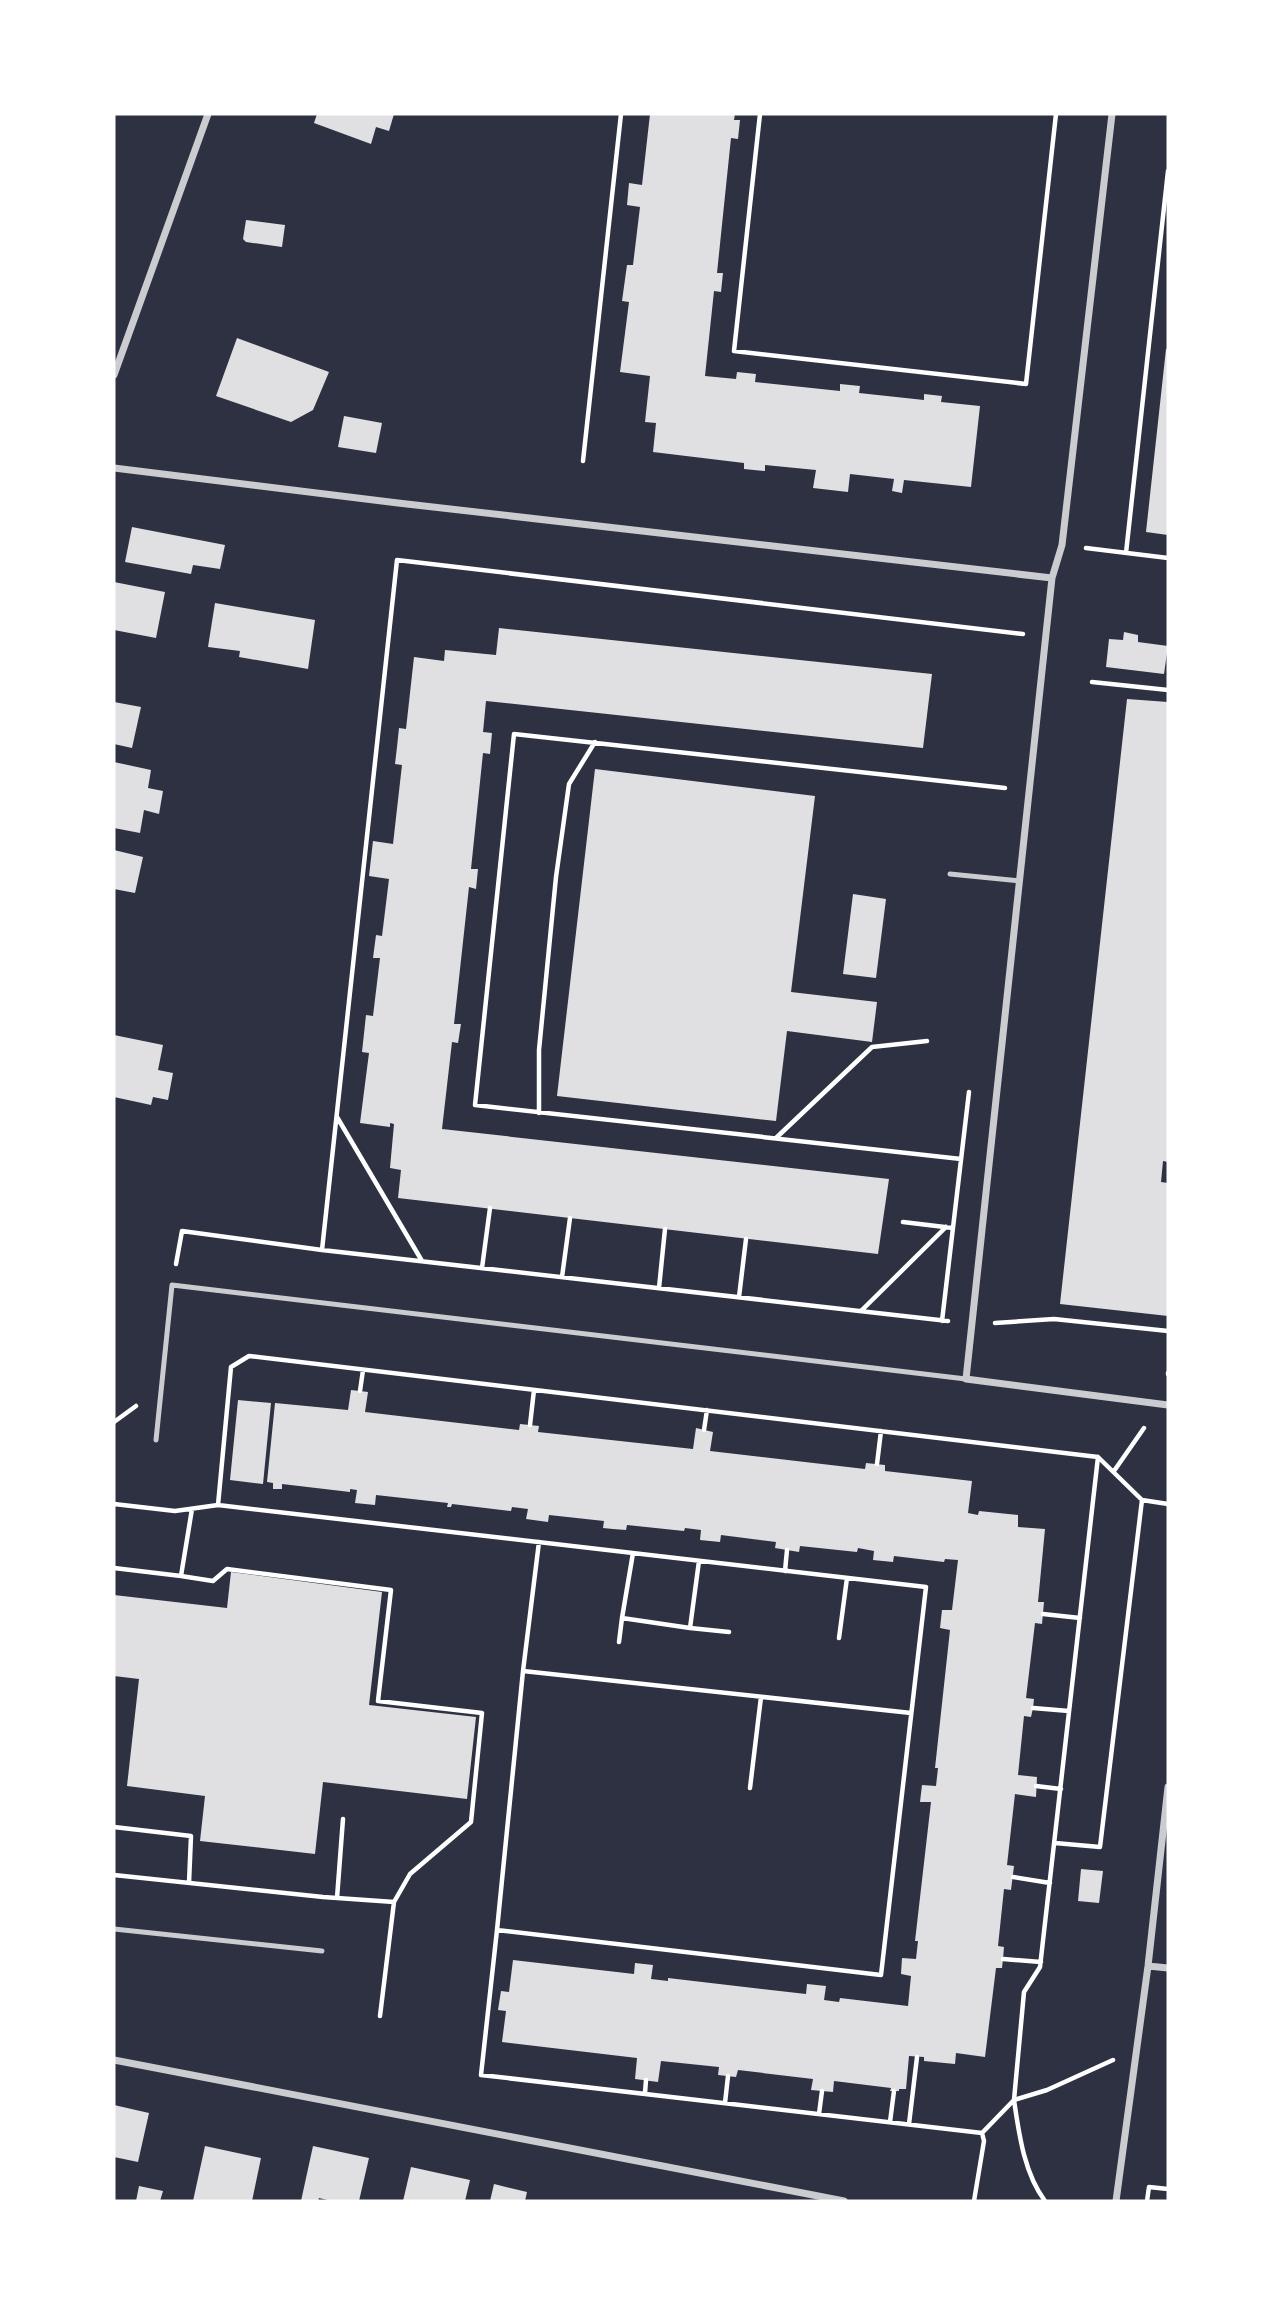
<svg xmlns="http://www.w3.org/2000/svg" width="1282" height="2315" font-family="'DejaVu Sans',sans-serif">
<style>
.building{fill:#e0e0e3}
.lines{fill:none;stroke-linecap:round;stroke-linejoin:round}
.path{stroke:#fff;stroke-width:4.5}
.service{stroke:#caccd0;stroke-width:5}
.minor{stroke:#caccd0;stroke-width:7}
</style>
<rect width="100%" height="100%" fill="#2d3142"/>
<path class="building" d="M317 114H394L389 131 376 127 371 144 314 123Z
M650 114H735L734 120H740L738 139 731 138 717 273H723L721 292 714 291 705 376 736 379 737 372 756 374 755 382 840 391V384L860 386 859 393 924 400V394L942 396 941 402 980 406 971 487 904 480 902 493 892 491 894 479 850 474 848 492 813 488 816 470 765 465V471L744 469V463L653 452 656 423 645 422 650 376 620 372 629 302 622 301 627 265H633L640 207 627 205 629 183 642 185Z
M246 220 285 225 282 247 246 242 243 239Z
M237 338 329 372 313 410 291 422 216 396Z
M1166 349H1168V535L1146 532Z
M344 416 382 423 376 453 338 447Z
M132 527 225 545 220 569 193 565 191 574 125 562Z
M114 582 165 592 156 638 114 630Z
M215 603 315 620 308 669 239 657 240 651 208 647Z
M499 628 932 674 923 748 486 701 483 732 492 733 490 754 483 753 471 869H478L476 889 469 887 454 1024H461L458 1043 452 1042 442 1129 889 1179 878 1254 398 1198 401 1170 390 1168 394 1124 390 1123V1127L360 1123 369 1053 362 1052 366 1015 373 1016 380 958H373L376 935 382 936 389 879 369 876 373 841 393 844 402 765 395 764 397 747 399 728 406 729 414 657 444 661 445 650 496 655Z
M1124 632 1138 635V642L1168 646 1164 674 1106 667 1109 639 1123 640Z
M1127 699 1168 702V1162L1163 1161 1161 1182 1168 1183V1316L1060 1304Z
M114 702 141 707 132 748 114 744Z
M114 762 151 770 148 788 163 791 159 814 144 810 140 833 114 828Z
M595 769 815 796 791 992 877 1002 872 1042 787 1031 776 1121 557 1096Z
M114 850 143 857 135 893 114 889Z
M853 894 886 899 876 978 843 974Z
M114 1035 163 1045 158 1070 173 1073 168 1100 153 1097 151 1105 114 1097Z
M351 1390 368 1392 365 1412 519 1430 520 1424 539 1426 538 1432 693 1449 696 1428 713 1432 710 1451 865 1469 866 1463 885 1465V1471L972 1481 968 1513 978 1515 979 1511 1018 1515V1527L1045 1529 1038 1602H1044L1042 1624 1035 1623 1026 1698 1034 1699 1033 1708 1031 1717 1024 1716 1018 1775 1037 1777 1036 1797 1015 1794 1007 1865 1014 1866 1011 1890 1004 1889 998 1946 1004 1947 1003 1959 1002 1968H996L985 2057 956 2053 955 2064 924 2061V2057L909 2056 906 2089H899V2091H890L891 2088 834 2081 833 2092 811 2090 813 2079 738 2070 736 2077 718 2075 719 2067 661 2061 658 2082 635 2079 637 2058 502 2042 506 2011 498 2010 501 1991 509 1992 513 1960 634 1974 635 1963 653 1965 651 1979 668 1981V1978L806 1994 807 1984 826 1986 824 2000 839 2002 840 1998 908 2006 911 1976 901 1974 902 1958 916 1959 918 1941H915L931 1802H920L922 1785 936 1786 938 1768H935L950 1630 940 1628 942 1610H952L958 1560 945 1559 944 1562 894 1556 893 1562 873 1560 874 1551 858 1548 857 1552 800 1546 799 1552 775 1548 776 1542 721 1535 720 1542 700 1540 701 1530 685 1528 684 1531 627 1525 626 1530 613 1529 603 1528 604 1521 549 1515 548 1522 526 1519 528 1509 512 1507 511 1511 452 1504 451 1507H447L448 1503 376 1495 375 1505 355 1503 357 1490 350 1489V1492L282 1484V1489H273V1483L267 1482 275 1403 348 1410Z
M238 1400 271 1403 263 1484 230 1480Z
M231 1572 382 1592 369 1705 476 1717 467 1799 323 1782 315 1854 200 1841 205 1796 127 1786 139 1679 114 1676V1595L227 1608Z
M1081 1869 1103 1871 1099 1903 1078 1901Z
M114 2105 149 2113 138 2162 114 2157Z
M205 2146 261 2158 252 2201H193Z
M313 2146 369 2158 359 2201H332L319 2198 318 2201H301Z
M411 2167 470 2180 465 2201H403Z
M494 2184 527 2192 525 2201H490Z
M139 2186 163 2191 160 2201H136Z"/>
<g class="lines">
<path class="path" d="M760 114 734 351 1026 384 1056 114
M583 461 621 114
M1086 548 1168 558
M1126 553 1168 171
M1092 682 1168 690
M539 1113V1050L556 877 569 784 595 742
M337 1117 422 1261
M776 1138 872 1047 927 1041
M961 1159 475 1105 514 734 1005 788
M903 1222 953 1228
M176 1264 182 1231 322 1250
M482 1268 490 1208
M562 1277 570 1218
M659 1288 665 1229
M739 1297 746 1239
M861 1311 946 1227
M942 1321 969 1092
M948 1321 322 1250 397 560 1023 634
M995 1323 1054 1319 1168 1331
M249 1356 1098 1457 1040 1967 1024 1992 1014 2100 982 2133 481 2075 497 1930 881 1975 926 1587 218 1505 231 1367Z
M1168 1374V1373
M360 1391 363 1370
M114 1422 136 1406
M530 1425 534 1390
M704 1430 707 1410
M1098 1457 1142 1500 1168 1504
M877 1464 881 1431
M1114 1471 1144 1428
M114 1504 175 1511 218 1505
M633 1553 622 1618 690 1628 699 1561
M114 1568 181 1576 192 1509
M785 1571 787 1550
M181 1576 213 1581 227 1569 391 1590 378 1701 482 1713 471 1822 410 1874 394 1902
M1043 1614 1080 1618
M690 1628 729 1632
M839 1638 847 1578
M619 1642 622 1618
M523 1671 539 1542
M1033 1708 1069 1711
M1036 1786 1061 1789
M750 1788 761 1697
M114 1827 191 1836 189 1883
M1055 1843 1100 1847 1142 1500
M114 1875 323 1897 394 1902 380 2016
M1013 1877 1050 1883
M337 1898 343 1819
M497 1930 523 1671 911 1713
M1003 1959 1041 1962
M645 2093 646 2080
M725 2103 728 2076
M819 2114 822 2091
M890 2122 894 2091
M909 2124 917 2057
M974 2201 984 2141 982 2133
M1045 2201C1024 2173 1019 2134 1014 2100L1047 2090 1113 2060
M1147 2201 1149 2187 1168 2189"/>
<path class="service" d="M950 874 1020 881
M156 1440 172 1285 966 1379
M114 1929 322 1951"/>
<path class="minor" d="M1112 114 1062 545 1052 578 966 1379 1168 1405
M114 375 208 114
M114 468 398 503 1052 578
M1148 1966 1168 1968
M114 2060 844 2201
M1116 2201 1148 1966 1168 1787"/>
</g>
<rect width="1282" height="2315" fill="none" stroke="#ffffff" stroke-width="231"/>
</svg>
